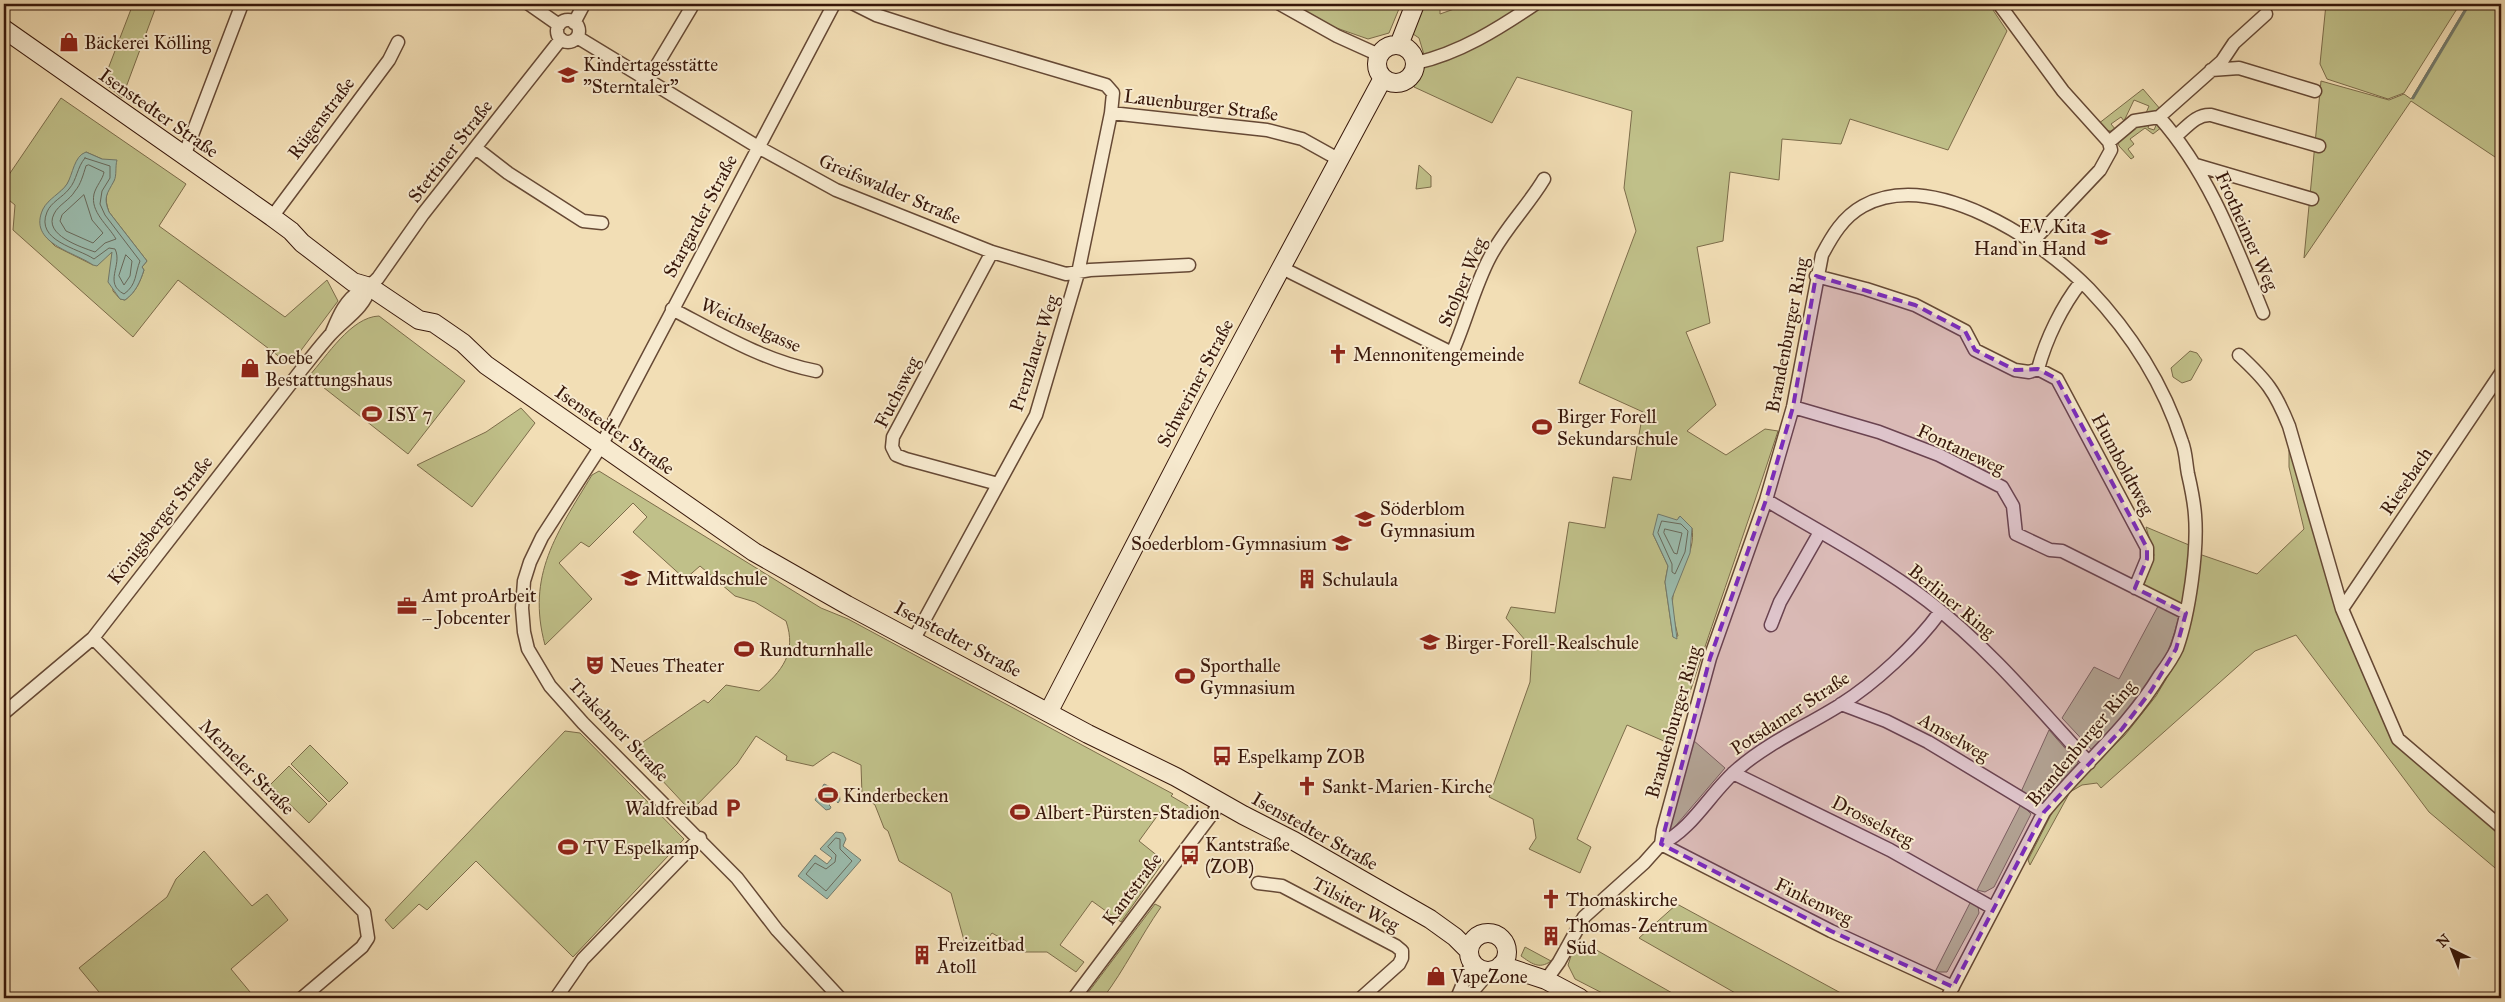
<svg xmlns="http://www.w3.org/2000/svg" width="2505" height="1002" font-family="'IM FELL Great Primer',serif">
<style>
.green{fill:#c0c089;stroke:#7c6c4a;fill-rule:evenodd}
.water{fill:#9bbcae;stroke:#737a6c}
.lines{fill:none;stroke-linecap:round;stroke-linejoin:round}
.shore{stroke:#696a5c;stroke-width:1}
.stream{stroke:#737a6c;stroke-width:3}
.street-casing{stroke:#664935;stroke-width:15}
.secondary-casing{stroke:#37170a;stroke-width:20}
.street{stroke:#f7eacf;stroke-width:12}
.secondary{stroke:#f7eacf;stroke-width:18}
.marked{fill:#7b2cbf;fill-opacity:0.2;stroke:#7b2cbf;stroke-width:4;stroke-dasharray:10 6;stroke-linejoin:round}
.labels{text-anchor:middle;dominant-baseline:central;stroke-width:4;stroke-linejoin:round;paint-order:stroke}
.poi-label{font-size:19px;fill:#37170a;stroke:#f7eacf;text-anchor:start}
.street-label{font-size:19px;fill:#37170a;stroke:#f7eacf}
</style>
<rect width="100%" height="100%" fill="#f2deb5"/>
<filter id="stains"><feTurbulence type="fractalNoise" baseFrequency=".004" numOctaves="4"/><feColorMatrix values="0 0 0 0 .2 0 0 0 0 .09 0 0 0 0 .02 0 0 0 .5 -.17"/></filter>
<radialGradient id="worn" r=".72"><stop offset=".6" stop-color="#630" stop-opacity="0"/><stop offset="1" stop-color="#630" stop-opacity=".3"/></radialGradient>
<path class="green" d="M133 4H157L122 98 103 82Z
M1294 4H1401L1389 33 1368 39 1328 25Z
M1421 4H1440V14L1468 4H1989L2007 31 1948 150 1850 119 1841 144 1782 139 1779 180 1730 172 1723 241 1697 247 1710 323 1686 332 1716 405 1687 431 1726 455 1765 429 1778 431C1744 536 1706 639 1673 745L1627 725 1577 839 1591 847 1580 873 1529 849 1536 838 1533 819 1489 797 1530 682 1532 648 1506 618 1511 607 1555 613 1569 522 1605 528 1613 477 1631 480 1643 412 1579 383 1636 231 1624 188 1632 111 1517 77 1492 123 1414 87 1425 58 1419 38 1410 32ZM1679 517 1692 528C1696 554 1677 572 1673 596 1671 608 1675 624 1678 636L1673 637 1665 582 1668 566 1653 534 1678 520Z
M2326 4H2460L2404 93 2388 99 2327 79 2320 64Z
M2468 4H2501V161L2411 101 2304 258 2321 81 2389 100 2404 94 2411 99Z
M2143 89 2161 110 2146 113 2149 106 2134 100 2124 121 2121 117 2111 124 2116 130C2108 133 2104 129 2098 124Z
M61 98 186 184 159 226 285 317 327 280 338 301 296 357 285 361 178 280 133 337 13 230 15 205 4 196V182ZM86 152 102 159 114 180C106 192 104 198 109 212L147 261 142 267 144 270C140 282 136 292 125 300L120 299 113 291 112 251 93 265 55 246 46 237 43 210 66 186Z
M2150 121 2148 128 2154 130 2157 123 2162 127 2153 134 2145 128 2130 139 2134 144 2128 149 2134 157 2131 159 2119 146 2118 141 2135 125 2140 127 2142 123Z
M1419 165 1431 176V187L1416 189Z
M379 316 465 381 408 454 309 376C327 356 351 317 379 316Z
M2190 351 2197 353 2202 360 2191 380 2182 383 2173 377 2171 368Z
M521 408 535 423 472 507 417 465 486 432Z
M2289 450 2337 601 2396 740 2501 835V873L2429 812 2296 635 2255 651 2101 788 2097 783 2082 785 2070 792 2030 865 2028 860 2056 805 2079 779 2125 735 2156 696 2183 651 2199 554 2257 574 2304 529 2289 467Z
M599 471 821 608 848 619 1173 794 1171 796 1190 807 1180 819 1163 808 1139 841 1164 861 1121 922 1092 901 1060 945 1084 962 1076 972 1047 952H1025L992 933 977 953 965 944 951 893 899 861 888 831 884 828 875 805 862 795 861 765 833 752 813 766 786 760 787 756 756 736 737 764 691 811 686 806 633 749 704 700 708 703 726 685 759 691C782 671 797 653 786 621L755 602 735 596 700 566 685 579 633 532 647 517 633 503 589 547 581 542 559 563 592 599 545 645C526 575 557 533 592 475Z
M2146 527 2189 545C2186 595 2176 652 2144 693 2128 713 2109 731 2092 750L2062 718 2094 667 2119 679 2164 595 2144 585 2154 555Z
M2049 730 2078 763 2040 805 2020 794Z
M565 731 580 733 684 839 573 957 476 861 427 910 419 904 393 929 385 920Z
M1693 740 1725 768 1672 830 1668 826Z
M310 745 348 783 329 802 291 764Z
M289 766 327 804 309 823 270 785Z
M2021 804 2031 814 1994 887 1985 892 1977 890Z
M204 851 252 906 267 894 288 920 231 969 255 998H104L79 968 167 897 176 879Z
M1971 901 1978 907 1979 913 1947 972H1935Z
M1155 904 1161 907C1140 937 1125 969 1103 998H1084Z
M1677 904 1850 998H1744L1639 938Z
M1525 947 1551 961C1539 970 1531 963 1521 956Z
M1591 947 1681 998H1612L1575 979 1568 965 1572 953Z"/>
<path class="water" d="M86 152 102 159 117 160C115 167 117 175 114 181 107 194 103 197 109 212L147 261 142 267 144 270C140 282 136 292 125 300L120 299 108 282 112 252 97 266 93 265C75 252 27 243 43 209 48 199 61 193 67 184 73 174 74 156 86 152Z
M1658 514 1677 520 1680 516 1692 528 1690 553 1672 598 1677 639 1673 637 1665 582 1668 566 1653 534Z
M824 784 833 788 832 792H839L840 800 838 803 834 799 829 805 831 807 830 809 826 810 815 800Z
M836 832 843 833 846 839 843 846 861 860 827 899 798 876 815 855 827 864 832 858 820 849Z"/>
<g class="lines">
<path class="shore" d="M85 158 110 166V178L102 191 100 204 105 215 140 261C135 273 137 285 124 294 103 283 123 265 115 249L109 248 94 259C78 248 35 241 47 212 51 202 63 197 69 189 77 180 77 167 85 158Z
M89 165 104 172C103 179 96 186 94 194 90 212 108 225 116 239L105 243 95 252C81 247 43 235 54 214 58 205 70 200 75 191 81 184 83 175 86 166Z
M84 195 92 220 103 233 93 243 66 231 60 221 62 215Z
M126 255 132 261 130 276 124 285 119 276Z
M1662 521 1681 524 1688 531 1685 552 1675 574 1672 572V564L1658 533Z
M1665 529 1682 533 1677 554 1674 553 1664 533Z
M836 838 840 839V849L852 861 826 891 806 874 815 863 826 869 835 862 836 855 828 847Z"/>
<path class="stream" d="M2413 98 2469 4"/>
<defs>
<path id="street" d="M529 4 559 25
M834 4 601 446 542 537 530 562 524 581 522 608 524 632 528 649 550 686 583 723 737 878 777 930 840 998
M854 4 876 15 947 38 1106 85 1113 93 1111 113 1267 130 1302 139 1338 159
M1280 4 1337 36 1379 55
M1999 4 2063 91 2109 142 2111 150 2100 170 2032 242
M557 31a11 11 0 1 1 22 0a11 11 0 1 1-22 0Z
M574 23 584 4
M577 37 758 147 836 190 992 252 1066 274 1090 270 1189 265
M1416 63C1460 53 1498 29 1535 4
M2211 70 2239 68 2315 91
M648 80 691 8V4
M2159 117 2222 61 2234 43 2266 14
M2176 136C2187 127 2196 114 2211 115L2319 146
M2109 142 2134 121 2159 117C2209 173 2235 244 2263 313
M477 149 508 173 583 221 602 223
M184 156 242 4
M2196 165 2312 199
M272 217 389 60 398 42
M992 252 893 437 892 447 896 455 906 459 998 484
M1282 268 1456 355
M1816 276 1866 289 1915 305 1965 331 1975 350 2015 370 2029 372 2038 369 2057 379 2147 548V559L2135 588
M672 309C718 333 764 361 816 371
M332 332C338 318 345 300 359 292 366 287 372 285 378 278L423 214 561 39
M1452 353C1466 322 1474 287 1490 257 1505 228 1528 206 1544 179
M2239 355C2266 380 2275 391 2289 426L2342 609 2398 739 2501 827
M2038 369C2046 339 2062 306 2081 282
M1793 407 1879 432 1939 455 2002 487 2013 506 2016 534 2050 550 2062 551 2186 613
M1766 500C1820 532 1878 563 1928 601 1988 647 2038 707 2089 763
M2342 609 2501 373
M1771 625 1780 602 1820 532
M93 638 364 912 368 938 362 947 302 998
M914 639 1036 415 1078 273 1111 113
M1841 704 1886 721 1928 742 2044 812
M4 713 93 638 302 369C311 358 320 346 330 335 345 318 363 310 370 287
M1733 773 1890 850 1993 908
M1661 844C1694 828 1711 791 1739 768 1769 742 1807 726 1840 705 1875 683 1916 645 1940 612
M1661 844 1831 931 1953 987
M1258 883 1282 886 1396 946 1402 951V958L1399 964 1361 998
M1546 980 1559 962 1584 917 1644 863 1661 844 1663 830 1710 658 1766 500 1793 407 1822 255C1832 236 1843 217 1863 206 1933 168 2041 240 2089 289 2130 332 2164 385 2182 442 2186 452 2186 464 2188 474 2191 487 2194 501 2195 515 2198 551 2189 614 2177 648 2173 657 2166 667 2160 675 2128 728 2082 765 2044 812L1947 998
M556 998 583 959 700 838
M1074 998 1221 802
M1457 998 1472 962
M1467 998 1490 971"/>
<path id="secondary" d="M4 29 272 217 291 231 302 243 353 282 370 287 419 320 434 323 463 343 486 365 754 552 847 605 1088 734 1176 777 1243 815 1294 841 1430 919 1455 937 1469 951
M1377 64a19 19 0 1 1 38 0a19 19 0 1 1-38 0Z
M1399 45 1415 4
M1049 711 1207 406 1383 78
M1469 952a19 19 0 1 1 38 0a19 19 0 1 1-38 0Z
M1501 965 1546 980 1580 998"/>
</defs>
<use href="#street" class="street-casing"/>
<use href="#secondary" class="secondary-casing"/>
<use href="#street" class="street"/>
<use href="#secondary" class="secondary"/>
</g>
<path class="marked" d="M1816 276 1915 305 1965 331 1975 350 2015 370 2038 369 2057 379 2147 548V559L2135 588 2186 613 2176 649 2151 691 2122 729 2044 812 1953 987 1831 931 1661 844 1710 658 1766 500 1793 407Z"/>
<defs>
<symbol id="shop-bare" viewBox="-9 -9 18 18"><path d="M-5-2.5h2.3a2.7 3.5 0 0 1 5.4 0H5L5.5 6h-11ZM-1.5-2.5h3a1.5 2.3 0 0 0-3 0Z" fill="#8f2418" stroke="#f7eacf" stroke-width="2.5" paint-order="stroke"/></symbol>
<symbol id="school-bare" viewBox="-9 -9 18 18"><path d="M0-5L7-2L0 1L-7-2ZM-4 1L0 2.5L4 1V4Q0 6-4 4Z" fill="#8f2418" stroke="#f7eacf" stroke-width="2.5" paint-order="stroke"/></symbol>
<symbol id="church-bare" viewBox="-9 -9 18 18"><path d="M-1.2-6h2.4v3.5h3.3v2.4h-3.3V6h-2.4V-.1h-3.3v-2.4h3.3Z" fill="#8f2418" stroke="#f7eacf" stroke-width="2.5" paint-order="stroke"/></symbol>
<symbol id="stadium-bare" viewBox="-9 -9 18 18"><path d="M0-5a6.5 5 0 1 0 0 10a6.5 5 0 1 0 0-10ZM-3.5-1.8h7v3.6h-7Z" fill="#8f2418" stroke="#f7eacf" stroke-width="2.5" paint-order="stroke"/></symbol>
<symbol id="building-bare" viewBox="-9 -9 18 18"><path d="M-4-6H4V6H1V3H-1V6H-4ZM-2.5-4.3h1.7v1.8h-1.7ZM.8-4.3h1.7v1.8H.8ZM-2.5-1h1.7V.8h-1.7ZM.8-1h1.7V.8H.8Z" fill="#8f2418" stroke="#f7eacf" stroke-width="2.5" paint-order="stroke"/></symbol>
<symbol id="office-bare" viewBox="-9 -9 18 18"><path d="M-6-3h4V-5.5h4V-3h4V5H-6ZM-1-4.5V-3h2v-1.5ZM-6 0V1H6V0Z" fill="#8f2418" stroke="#f7eacf" stroke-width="2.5" paint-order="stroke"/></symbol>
<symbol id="theatre-bare" viewBox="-9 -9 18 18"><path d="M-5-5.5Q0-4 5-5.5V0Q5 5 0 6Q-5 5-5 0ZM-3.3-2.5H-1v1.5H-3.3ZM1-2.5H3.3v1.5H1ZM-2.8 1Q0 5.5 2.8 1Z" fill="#8f2418" stroke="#f7eacf" stroke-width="2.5" paint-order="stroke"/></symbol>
<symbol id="bus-bare" viewBox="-9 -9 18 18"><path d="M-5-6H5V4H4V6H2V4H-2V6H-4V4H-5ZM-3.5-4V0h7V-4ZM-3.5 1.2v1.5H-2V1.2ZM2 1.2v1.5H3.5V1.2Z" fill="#8f2418" stroke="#f7eacf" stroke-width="2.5" paint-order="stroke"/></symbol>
<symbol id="parking-bare" viewBox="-9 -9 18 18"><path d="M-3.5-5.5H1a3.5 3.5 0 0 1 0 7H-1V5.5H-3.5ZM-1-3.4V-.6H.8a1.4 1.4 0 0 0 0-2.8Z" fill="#8f2418" stroke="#f7eacf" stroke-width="2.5" paint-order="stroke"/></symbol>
</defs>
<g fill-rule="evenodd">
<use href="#shop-bare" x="55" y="28" width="28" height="28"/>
<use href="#school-bare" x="554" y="61" width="28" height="28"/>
<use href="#school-bare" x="2087" y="223" width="28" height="28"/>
<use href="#church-bare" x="1324" y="340" width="28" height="28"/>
<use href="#shop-bare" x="236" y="354" width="28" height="28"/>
<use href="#stadium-bare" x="358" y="400" width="28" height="28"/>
<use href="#stadium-bare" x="1528" y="413" width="28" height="28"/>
<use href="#school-bare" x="1351" y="505" width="28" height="28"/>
<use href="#school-bare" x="1328" y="529" width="28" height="28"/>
<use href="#school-bare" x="617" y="564" width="28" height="28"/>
<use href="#building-bare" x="1293" y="565" width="28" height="28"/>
<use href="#office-bare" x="393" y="592" width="28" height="28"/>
<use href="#school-bare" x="1416" y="628" width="28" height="28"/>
<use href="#stadium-bare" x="730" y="635" width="28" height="28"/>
<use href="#theatre-bare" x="581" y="651" width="28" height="28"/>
<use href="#stadium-bare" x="1171" y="662" width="28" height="28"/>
<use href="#bus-bare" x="1208" y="742" width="28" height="28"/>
<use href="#church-bare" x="1293" y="772" width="28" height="28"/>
<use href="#stadium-bare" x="814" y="781" width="28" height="28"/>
<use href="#parking-bare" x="719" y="794" width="28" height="28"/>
<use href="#stadium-bare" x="1006" y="798" width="28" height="28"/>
<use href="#stadium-bare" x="554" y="833" width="28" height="28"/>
<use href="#bus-bare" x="1176" y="841" width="28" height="28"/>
<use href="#church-bare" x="1537" y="885" width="28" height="28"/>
<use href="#building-bare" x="1537" y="922" width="28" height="28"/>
<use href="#building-bare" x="908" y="941" width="28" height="28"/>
<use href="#shop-bare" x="1422" y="962" width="28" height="28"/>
</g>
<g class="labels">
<g class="poi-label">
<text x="84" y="42">Bäckerei Kölling</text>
<text x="583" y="64">Kindertagesstätte<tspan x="583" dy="22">"Sterntaler"</tspan></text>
<text x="2086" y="226" text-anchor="end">EV. Kita<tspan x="2086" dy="22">Hand in Hand</tspan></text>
<text x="1353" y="354">Mennonitengemeinde</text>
<text x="265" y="357">Koebe<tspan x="265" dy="22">Bestattungshaus</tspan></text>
<text x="387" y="414">ISY 7</text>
<text x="1557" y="416">Birger Forell<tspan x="1557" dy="22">Sekundarschule</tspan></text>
<text x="1380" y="508">Söderblom<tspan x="1380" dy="22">Gymnasium</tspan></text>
<text x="1327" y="543" text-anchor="end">Soederblom-Gymnasium</text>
<text x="646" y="578">Mittwaldschule</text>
<text x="1322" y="579">Schulaula</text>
<text x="422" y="595">Amt proArbeit<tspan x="422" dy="22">– Jobcenter</tspan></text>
<text x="1445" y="642">Birger-Forell-Realschule</text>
<text x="759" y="649">Rundturnhalle</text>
<text x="610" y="665">Neues Theater</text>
<text x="1200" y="665">Sporthalle<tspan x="1200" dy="22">Gymnasium</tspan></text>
<text x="1237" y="756">Espelkamp ZOB</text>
<text x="1322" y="786">Sankt-Marien-Kirche</text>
<text x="843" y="795">Kinderbecken</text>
<text x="718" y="808" text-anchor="end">Waldfreibad</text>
<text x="1035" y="812">Albert-Pürsten-Stadion</text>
<text x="1205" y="844">Kantstraße<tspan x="1205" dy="22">(ZOB)</tspan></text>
<text x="583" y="847">TV Espelkamp</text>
<text x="1566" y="899">Thomaskirche</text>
<text x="1566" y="925">Thomas-Zentrum<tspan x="1566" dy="22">Süd</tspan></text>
<text x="937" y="944">Freizeitbad<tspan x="937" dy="22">Atoll</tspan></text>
<text x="1451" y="976">VapeZone</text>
</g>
<g class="street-label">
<text transform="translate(1201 105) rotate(7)">Lauenburger Straße</text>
<text transform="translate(159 113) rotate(35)">Isenstedter Straße</text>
<text transform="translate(321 118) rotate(-53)">Rügenstraße</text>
<text transform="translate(450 151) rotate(-52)">Stettiner Straße</text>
<text transform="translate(890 189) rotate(23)">Greifswalder Straße</text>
<text transform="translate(700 216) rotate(-62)">Stargarder Straße</text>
<text transform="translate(2247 231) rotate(66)">Frotheimer Weg</text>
<text transform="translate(1462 282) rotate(-67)">Stolper Weg</text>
<text transform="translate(751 325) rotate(24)">Weichselgasse</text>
<text transform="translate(1787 335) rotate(-79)">Brandenburger Ring</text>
<text transform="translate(1034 353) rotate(-72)">Prenzlauer Weg</text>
<text transform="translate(1195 383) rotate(-62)">Schweriner Straße</text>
<text transform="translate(897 392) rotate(-63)">Fuchsweg</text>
<text transform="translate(615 430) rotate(35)">Isenstedter Straße</text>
<text transform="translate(1961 449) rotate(25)">Fontaneweg</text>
<text transform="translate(2123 464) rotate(62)">Humboldtweg</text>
<text transform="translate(2406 481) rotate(-56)">Riesebach</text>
<text transform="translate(160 520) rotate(-52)">Königsberger Straße</text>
<text transform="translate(1952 601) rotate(39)">Berliner Ring</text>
<text transform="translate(958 639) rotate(28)">Isenstedter Straße</text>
<text transform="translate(1790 713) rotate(-33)">Potsdamer Straße</text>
<text transform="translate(1673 722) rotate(-74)">Brandenburger Ring</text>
<text transform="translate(619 730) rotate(46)">Trakehner Straße</text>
<text transform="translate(1954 737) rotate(30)">Amselweg</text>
<text transform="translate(2081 743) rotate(-50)">Brandenburger Ring</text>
<text transform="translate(247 767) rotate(45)">Memeler Straße</text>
<text transform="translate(1873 821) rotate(27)">Drosselsteg</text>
<text transform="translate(1315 831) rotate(29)">Isenstedter Straße</text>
<text transform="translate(1132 889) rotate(-53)">Kantstraße</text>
<text transform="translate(1814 901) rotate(26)">Finkenweg</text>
<text transform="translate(1356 904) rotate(28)">Tilsiter Weg</text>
</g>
</g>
<rect width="2505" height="1002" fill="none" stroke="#f2deb5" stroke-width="20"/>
<rect x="5" y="5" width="2495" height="992" fill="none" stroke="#37170a" stroke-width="2.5"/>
<rect x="10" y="10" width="2485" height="982" fill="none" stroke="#37170a"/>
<g transform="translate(2452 950) rotate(317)" stroke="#f7eacf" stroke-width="4" paint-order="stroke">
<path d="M0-4L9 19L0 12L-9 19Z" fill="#37170a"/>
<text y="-8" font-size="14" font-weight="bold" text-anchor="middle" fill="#37170a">N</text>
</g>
<rect width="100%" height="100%" filter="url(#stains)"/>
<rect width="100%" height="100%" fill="url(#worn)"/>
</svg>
